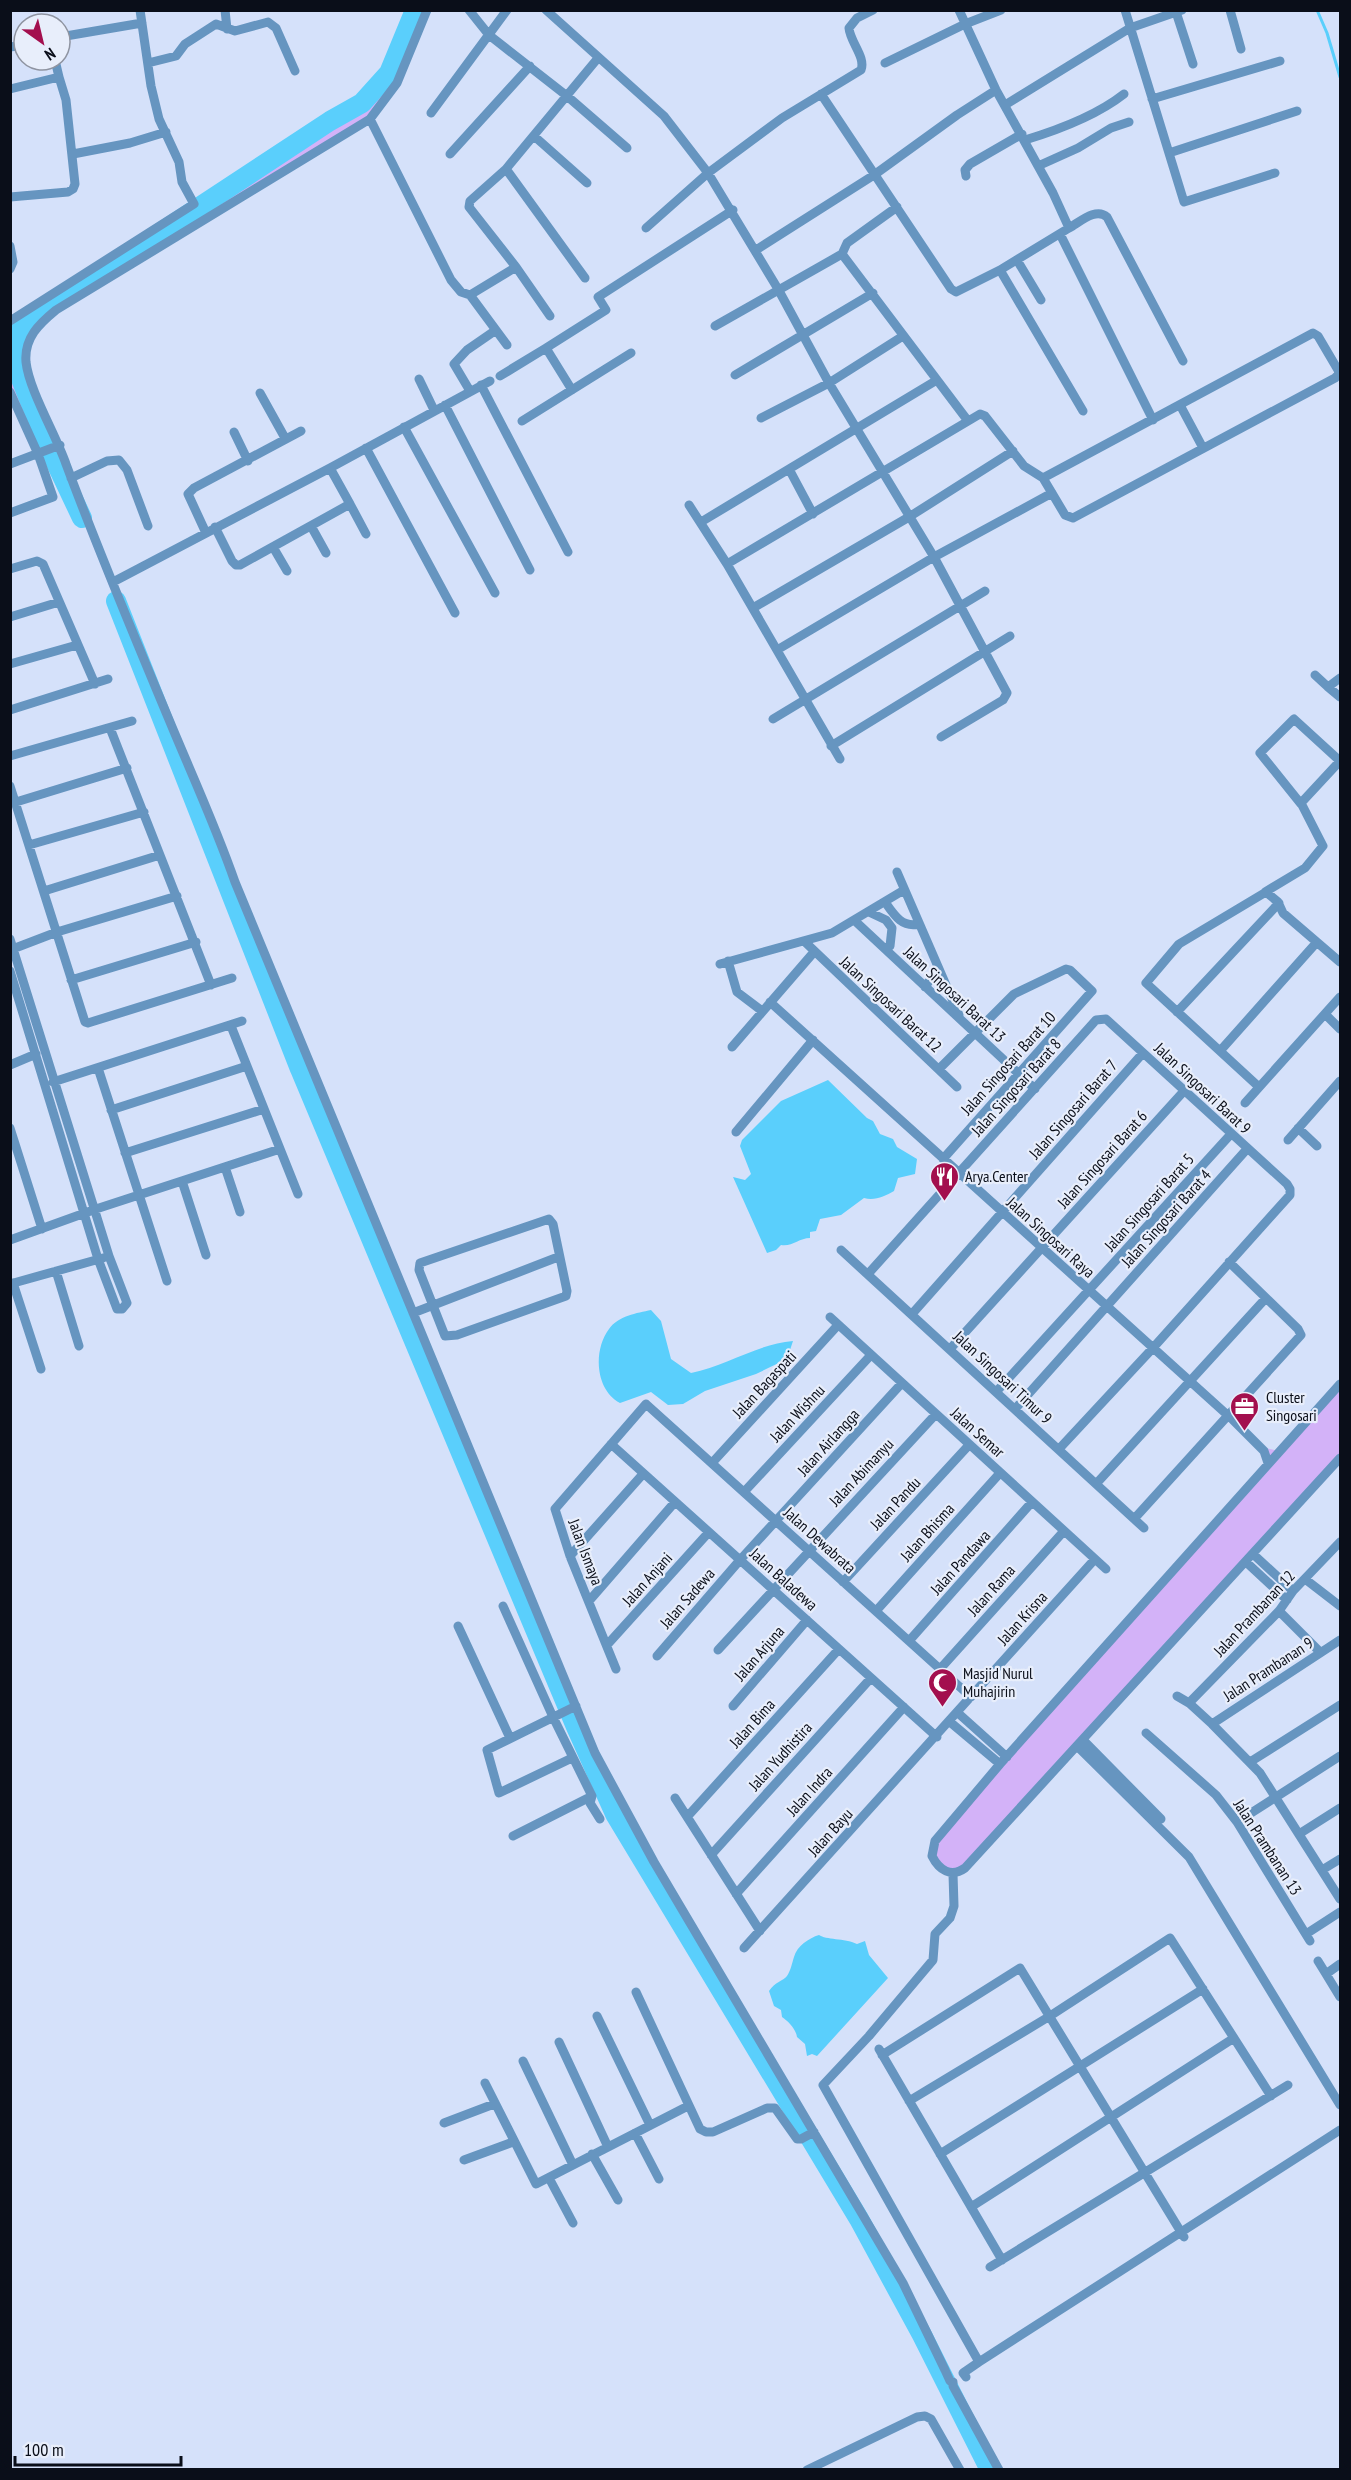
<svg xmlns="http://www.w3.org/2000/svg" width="1351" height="2480" font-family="'PT Sans Narrow',sans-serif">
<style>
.green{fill:#d3b2f8}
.water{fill:#5acffc}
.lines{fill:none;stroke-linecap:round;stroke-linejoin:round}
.stream{stroke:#5acffc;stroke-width:3}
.river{stroke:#5acffc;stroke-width:20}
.minor{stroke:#6695c0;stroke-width:9}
.labels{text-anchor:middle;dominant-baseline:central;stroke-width:4.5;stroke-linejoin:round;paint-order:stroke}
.street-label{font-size:16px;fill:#0a0e19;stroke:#e8eefb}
.poi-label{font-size:16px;fill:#0a0e19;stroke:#e8eefb;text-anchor:start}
</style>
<rect width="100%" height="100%" fill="#d5e1fa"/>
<path class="green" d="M415 11H427L379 109 92 287 34 330 26 362 595 1753 863 2214 999 2469H990L866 2233 615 1814 576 1727 341 1166 73 495 51 450 38 454 11 392V321L194 204 198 208 362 103 389 73Z
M1340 1384V1458L957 1873 937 1865 932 1844 1268 1464 1266 1448 1279 1451Z"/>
<path class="water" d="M828 1080 867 1118 873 1121 880 1134 893 1139 897 1147 917 1159 915 1174 898 1178 894 1191C885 1196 875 1201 864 1198L841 1215 820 1219 816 1231 810 1232V1238C799 1238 792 1247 781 1245L776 1250 767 1253 733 1177 745 1180 751 1174 740 1146 742 1140 781 1101Z
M651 1310 661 1321 671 1359 691 1373C726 1366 757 1344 793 1341L787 1359 756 1374 705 1391 683 1404 668 1405 651 1392 620 1403C595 1390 593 1350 609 1329 618 1316 637 1313 651 1310Z
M819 1935C826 1940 844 1938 857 1944L865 1941 869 1955 888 1978 817 2056 812 2054 807 2056 805 2044 797 2037C796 2029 788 2021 782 2017L781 2010 774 2006 769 1991C775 1982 783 1981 787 1976 791 1970 792 1963 794 1957 797 1946 809 1938 819 1935Z"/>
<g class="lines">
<path class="stream" d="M1317 10 1327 33 1340 77"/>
<path class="river" d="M82 518 47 444 19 374 14 349 16 337 26 321 330 121 362 103 389 73 415 10
M116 601 300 1069 576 1727 615 1814 859 2219 922 2335 990 2470"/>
<path class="minor" d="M225 10 227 29
M427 10 397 83 370 119 56 310C39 324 24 338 26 362 29 390 56 435 66 464 98 550 134 636 170 722 192 775 216 827 235 882L595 1753 654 1862 903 2283 945 2370 950 2381 953 2382V2386L999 2470
M469 10 489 35 567 96 627 148
M546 10 664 116 708 173 778 289 829 383 934 557 1007 693 1003 700 941 737
M1125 10 1184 202 1275 173
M1230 10 1241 49
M1176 12 1193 64
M60 37 142 23
M10 47 24 45
M55 60 59 77
M148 63 176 56 185 44 216 24 235 31 268 22 276 28 295 71
M885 63 965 24 1001 10
M10 89 59 77 66 100 75 184 73 189 68 192 10 197
M821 94 951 289 956 292 1000 270 1069 228 1053 193 996 90 959 10
M1152 99 1280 61
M1005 105 1130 28 1182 10
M431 113 507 10
M370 119 451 280 461 292 470 295 507 345
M534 136 587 183
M1025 140C1058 130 1096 116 1124 94
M1169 153 1297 111
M73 154 130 143 166 132
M450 154 530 66
M1038 166 1078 148 1111 128 1129 122
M506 169 470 201 469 207 516 267 550 316
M966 176 965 170 970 164 1022 134
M646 228 708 173 782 118 861 70C866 57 850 42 849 28L857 18 873 10
M1069 228C1080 222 1096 207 1107 217L1183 361
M1060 234 1153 420
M10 246 13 262 10 269
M756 250 874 175 957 115 996 90
M842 254 968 421
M842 254 847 243 897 207
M1017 260 1041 300
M1000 270 1083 411
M585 278 506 169 598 58
M470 295 516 267
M10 321 194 204 182 182 179 162 159 119 151 86 140 10
M715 326 842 254
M546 348 606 310 598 297 733 210
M735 375 873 293
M500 376 546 348 572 390
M419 379 434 410
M481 385 568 552
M470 391 454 364 467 350 496 330
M10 392 38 454 53 497 10 513
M260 393 285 438
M445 405 530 570
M1180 405 1203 448
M761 418 829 383 903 336
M522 421 631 353
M404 427 495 593
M234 432 248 461
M366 448 455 613
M10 464 60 445
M789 469 813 514
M71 478 107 461 119 460 127 470 148 526
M350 504 366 534
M689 505 727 564 840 759
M701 522 937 380
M311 526 326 553
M215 527 232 561 236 565H240L350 504 330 468
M206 533 188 494 194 488 301 431
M273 547 287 571
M727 564 980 414 985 416 1024 466 1043 478 1065 515 1073 518 1335 378 1339 374 1338 370 1318 336 1313 333 1043 478
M10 569 37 561 43 564 95 684
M113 582 330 468 490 381
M753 608 909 517 1013 451
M10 617 59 602
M777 650 934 557 1052 493
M10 664 77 645
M1315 675 1328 687
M1340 678 1328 687 1340 697
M10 710 108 679
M773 719 985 591
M110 728 211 985
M831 746 1010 636
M10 756 132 721
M10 786 85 1022 88 1023 232 978
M16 802 127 768
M29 845 144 812
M897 872 959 1015
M44 891 160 855
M1265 892 1305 868 1323 846 1301 803 1340 761 1294 719 1260 753 1301 804
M885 902C894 915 902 928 919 924
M869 912 886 920 892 928 890 946 885 949
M854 920 1035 1089
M10 939 109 1256 127 1303 122 1309H117L98 1259 10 971
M804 941 957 1087
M10 950 57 932 177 896
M728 961 737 992 762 1011
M720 964 832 933 904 890
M71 980 196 942
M925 987 932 977 941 975
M770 1002 1233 1420 1264 1451 1268 1463
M1177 1012 1279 903
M1325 1014 1340 1029
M231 1026 298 1194
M732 1047 814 952
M1220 1051 1317 942
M10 1065 36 1054
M98 1068 167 1281
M939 1069 1014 994 1066 969 1070 970 1092 991 943 1159
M53 1082 242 1021
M1259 1087 1146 983 1179 944 1266 892 1278 902 1283 913 1340 962
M1245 1103 1340 997
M111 1110 247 1066
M10 1128 42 1229
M1298 1128 1317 1146
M736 1132 813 1040
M1288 1140 1340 1081
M125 1153 264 1109
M225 1167 240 1212
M182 1181 206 1255
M549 1219 553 1224 567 1291 566 1296 457 1335 445 1336 419 1270 420 1263Z
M10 1240 96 1209 280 1149
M841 1250 1144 1528
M56 1271 79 1346
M868 1274 1096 1020 1106 1019 1287 1184 1290 1189V1195L1152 1349 1059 1449
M13 1283 41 1369
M10 1284 103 1258
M413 1313 558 1257
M912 1314 1143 1053
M830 1317 1106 1569
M950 1349 1184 1091
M1340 1384 1000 1764 935 1841 932 1856C939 1870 951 1878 965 1868L1340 1458
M997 1391 1231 1134
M1015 1409 1247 1149
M611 1444 937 1737
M712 1463 838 1325
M1096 1484 1266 1298
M744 1492 871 1355
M1134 1519 1301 1335 1298 1329 1229 1262
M1253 1554 1293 1591
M570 1556 643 1474
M1246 1562 1287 1600
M1305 1579 1340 1606
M843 1582 969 1445
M589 1601 675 1502
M503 1606 553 1717 592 1796 590 1803 600 1819
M876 1611 1000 1473
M1279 1611 1320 1652
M458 1626 510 1738
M909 1641 1032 1502
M607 1645 709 1532
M718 1650 936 1414
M657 1656 740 1560 902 1383
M616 1669 570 1556 555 1509 646 1404 971 1697
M940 1669 1064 1531
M1177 1696 1189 1703 1212 1724 1260 1773 1340 1899
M1189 1703 1279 1611 1293 1591 1340 1542
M733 1706 807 1620
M958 1713 1007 1757
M950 1722 1000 1764
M1212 1724 1340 1640
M1146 1733 1216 1795 1237 1822 1310 1941
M1083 1740 1161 1819
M1077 1746 1189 1857 1340 2105
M572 1758 499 1793 487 1750 576 1706
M1250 1762 1340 1705
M675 1798 760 1931
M687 1817 839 1649
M1237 1822 1340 1756
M1299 1834 1340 1808
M513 1836 592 1796
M711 1855 871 1678
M1322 1870 1340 1859
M953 1874 954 1906 950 1918 935 1934 933 1960 869 2036 823 2085 979 2362
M736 1894 904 1707
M1306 1934 1340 1912
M744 1948 1095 1559
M1318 1961 1326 1974
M1340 1964 1326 1974 1340 1997
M636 1992 700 2129 706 2132H713L767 2108H775L797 2139H801L814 2132
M597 2016 650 2125
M559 2042 608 2147
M879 2049 1002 2260
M882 2055 1020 1968 1184 2237
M523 2061 573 2165
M485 2083 536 2184 688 2106
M909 2101 1050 2016 1170 1938 1271 2096
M444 2123 494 2104
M635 2133 659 2179
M592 2154 618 2200
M940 2154 1203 1989
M464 2160 513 2142
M549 2178 573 2223
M971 2207 1234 2038
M990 2267 1288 2085
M966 2377 963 2373 979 2362 1340 2130
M807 2470 917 2417 925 2416 931 2419 960 2470"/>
</g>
<defs>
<symbol id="restaurant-pin" viewBox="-11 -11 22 30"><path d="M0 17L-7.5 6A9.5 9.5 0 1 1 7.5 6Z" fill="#a30f4e" stroke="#e8eefb"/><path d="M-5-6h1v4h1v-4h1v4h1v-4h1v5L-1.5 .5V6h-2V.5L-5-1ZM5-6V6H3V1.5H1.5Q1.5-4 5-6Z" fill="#fff"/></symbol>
<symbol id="office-pin" viewBox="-11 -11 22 30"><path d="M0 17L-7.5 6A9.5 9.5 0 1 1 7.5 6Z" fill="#a30f4e" stroke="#e8eefb"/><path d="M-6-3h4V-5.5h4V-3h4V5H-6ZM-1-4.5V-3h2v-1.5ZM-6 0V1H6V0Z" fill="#fff"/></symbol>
<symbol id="mosque-pin" viewBox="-11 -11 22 30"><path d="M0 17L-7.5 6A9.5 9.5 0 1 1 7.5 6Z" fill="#a30f4e" stroke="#e8eefb"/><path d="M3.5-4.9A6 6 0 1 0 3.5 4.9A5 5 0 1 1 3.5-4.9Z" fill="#fff"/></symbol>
</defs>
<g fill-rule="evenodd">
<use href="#restaurant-pin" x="928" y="1160" width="33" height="45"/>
<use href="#office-pin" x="1228" y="1390" width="33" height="45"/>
<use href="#mosque-pin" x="926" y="1666" width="33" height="45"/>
</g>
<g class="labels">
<g class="street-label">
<text transform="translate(955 994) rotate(43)">Jalan Singosari Barat 13</text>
<text transform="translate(891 1004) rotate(43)">Jalan Singosari Barat 12</text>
<text transform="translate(1008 1063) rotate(-48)">Jalan Singosari Barat 10</text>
<text transform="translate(1016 1087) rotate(-48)">Jalan Singosari Barat 8</text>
<text transform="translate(1203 1088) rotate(43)">Jalan Singosari Barat 9</text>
<text transform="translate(1073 1109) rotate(-49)">Jalan Singosari Barat 7</text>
<text transform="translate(1102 1159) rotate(-48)">Jalan Singosari Barat 6</text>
<text transform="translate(1149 1202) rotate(-48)">Jalan Singosari Barat 5</text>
<text transform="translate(1166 1218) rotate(-48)">Jalan Singosari Barat 4</text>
<text transform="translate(1051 1237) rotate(42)">Jalan Singosari Raya</text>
<text transform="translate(1003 1377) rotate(43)">Jalan Singosari Timur 9</text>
<text transform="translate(764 1384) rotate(-47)">Jalan Bagaspati</text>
<text transform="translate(797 1413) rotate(-47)">Jalan Wishnu</text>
<text transform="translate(978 1432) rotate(42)">Jalan Semar</text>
<text transform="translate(828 1442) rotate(-48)">Jalan Airlangga</text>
<text transform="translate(861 1472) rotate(-47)">Jalan Abimanyu</text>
<text transform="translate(895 1503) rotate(-47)">Jalan Pandu</text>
<text transform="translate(927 1532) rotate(-48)">Jalan Bhisma</text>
<text transform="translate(820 1540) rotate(42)">Jalan Dewabrata</text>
<text transform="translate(586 1552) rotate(69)">Jalan Ismaya</text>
<text transform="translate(960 1562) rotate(-48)">Jalan Pandawa</text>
<text transform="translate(647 1579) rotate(-48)">Jalan Anjani</text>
<text transform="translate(784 1579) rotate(42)">Jalan Baladewa</text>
<text transform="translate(991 1590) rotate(-48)">Jalan Rama</text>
<text transform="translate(687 1598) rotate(-49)">Jalan Sadewa</text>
<text transform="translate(1254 1613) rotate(-47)">Jalan Prambanan 12</text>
<text transform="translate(1022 1618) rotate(-48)">Jalan Krisna</text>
<text transform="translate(759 1653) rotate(-49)">Jalan Arjuna</text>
<text transform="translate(1268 1669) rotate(-33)">Jalan Prambanan 9</text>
<text transform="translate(752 1723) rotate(-48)">Jalan Bima</text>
<text transform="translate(780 1756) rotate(-48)">Jalan Yudhistira</text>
<text transform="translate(809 1791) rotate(-48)">Jalan Indra</text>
<text transform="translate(830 1832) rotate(-48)">Jalan Bayu</text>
<text transform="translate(1268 1847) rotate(57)">Jalan Prambanan 13</text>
</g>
<g class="poi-label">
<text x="965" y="1176">Arya.Center</text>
<text x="1266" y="1397">Cluster<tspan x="1266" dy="18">Singosari</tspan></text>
<text x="963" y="1673">Masjid Nurul<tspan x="963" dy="18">Muhajirin</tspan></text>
</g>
</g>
<rect width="1351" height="2480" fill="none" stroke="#0a0e19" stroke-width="24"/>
<g transform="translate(42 42) rotate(146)"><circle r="28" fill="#e8eefb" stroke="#8f94a1" stroke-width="1.5"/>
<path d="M0-4.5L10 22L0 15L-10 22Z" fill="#a30f4e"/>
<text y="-9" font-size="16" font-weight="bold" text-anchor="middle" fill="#0a0e19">N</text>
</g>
<path d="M15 2456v9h166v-9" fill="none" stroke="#0a0e19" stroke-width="3"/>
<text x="24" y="2456" font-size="18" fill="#0a0e19" stroke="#e8eefb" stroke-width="4.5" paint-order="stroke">100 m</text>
</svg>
